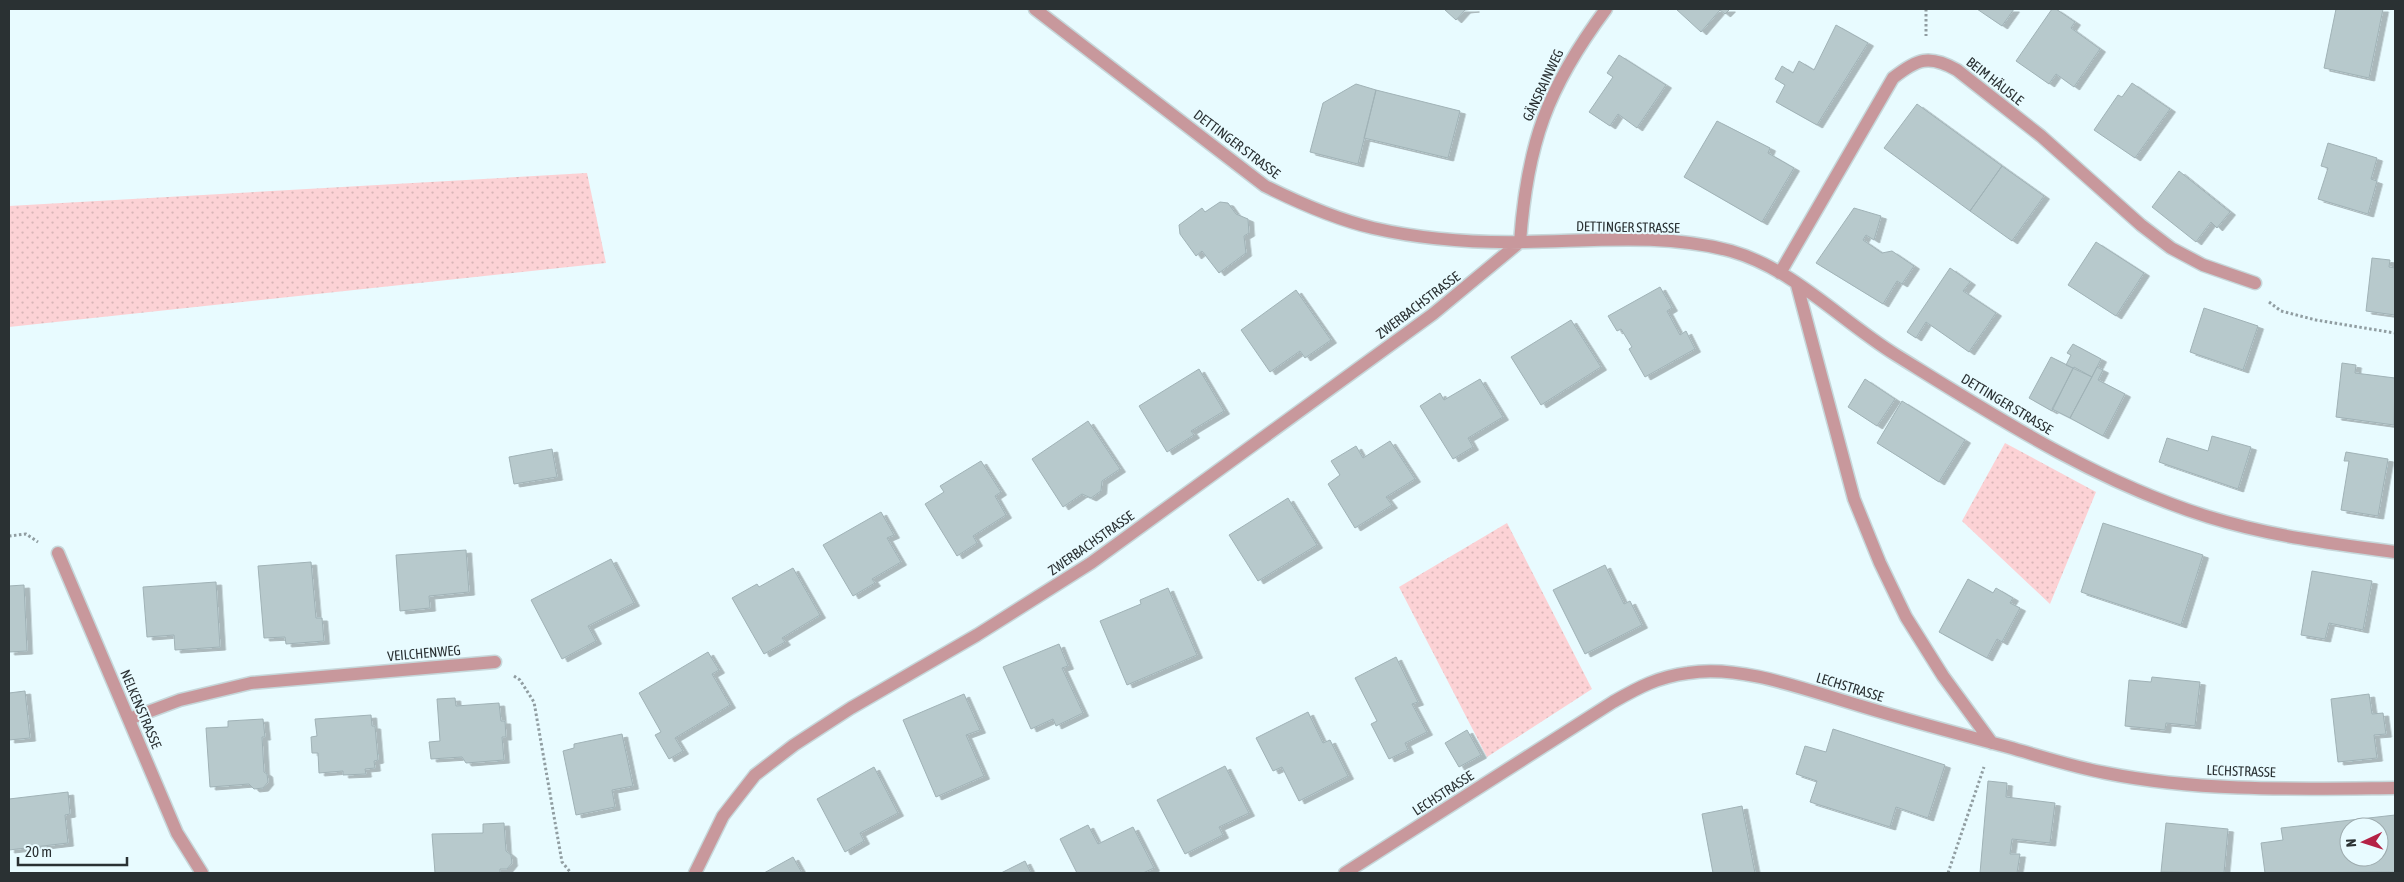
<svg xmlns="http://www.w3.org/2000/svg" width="2404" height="882" font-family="'Asap Condensed',sans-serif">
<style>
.grass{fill:url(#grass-dots)}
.building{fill:#b7c9cc;stroke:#a0b2b6;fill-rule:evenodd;filter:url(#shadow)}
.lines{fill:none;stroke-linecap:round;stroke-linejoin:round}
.minor-casing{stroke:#c6d7da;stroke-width:15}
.path{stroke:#909da1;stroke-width:3;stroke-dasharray:2.5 2.5;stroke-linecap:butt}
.minor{stroke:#c8989c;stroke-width:12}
.labels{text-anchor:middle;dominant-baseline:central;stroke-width:4;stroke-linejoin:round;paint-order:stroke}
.street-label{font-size:14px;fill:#2a3133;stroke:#e8fbff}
</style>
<defs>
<pattern id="grass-dots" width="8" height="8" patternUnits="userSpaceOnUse" patternTransform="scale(1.25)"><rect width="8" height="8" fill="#fcd2d5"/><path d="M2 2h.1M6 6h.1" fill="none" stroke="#d8b5b7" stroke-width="1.8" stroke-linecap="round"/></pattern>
<filter id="shadow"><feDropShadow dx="5.5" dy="3" stdDeviation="0" flood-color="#0004"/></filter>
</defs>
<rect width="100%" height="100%" fill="#e8fbff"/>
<path class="grass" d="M587 173 606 263 9 327V206Z
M2005 443 2096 492 2050 604 1962 521Z
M1507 523 1592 689 1487 757 1399 587Z"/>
<path class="building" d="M1444 9H1474L1465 10 1456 20Z
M1676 9H1730L1725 14 1720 10 1701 32Z
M1977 9H2014L2002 26Z
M2052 9H2056L2075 22 2071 28 2100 49 2074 87 2056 74 2049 84 2016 61Z
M2333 9H2383L2369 78 2324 68 2336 9Z
M1836 25 1868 43 1817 125 1776 102 1785 85 1775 79 1782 66 1793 73 1799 61 1814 70Z
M1619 55 1666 85 1637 128 1618 114 1610 126 1589 112 1613 77 1607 73Z
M2132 83 2170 109 2135 158 2094 130 2118 95 2122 97Z
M1356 84 1376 90 1358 164 1310 152 1323 103Z
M1376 90 1460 111 1448 158 1364 138Z
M1917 104 2002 166 1970 211 1884 148Z
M1717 121 1770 148 1768 153 1794 168 1762 222 1684 177Z
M2328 143 2377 158 2371 179 2377 181 2368 214 2318 199 2328 168 2321 166Z
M2002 166 2044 196 2012 241 1970 211Z
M2179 171 2230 212 2217 228 2211 222 2196 242 2152 207Z
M1220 202 1228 203 1236 214 1248 219 1249 233 1244 236 1246 253 1219 273 1202 251 1196 256 1180 234 1179 225 1202 208 1205 212Z
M1854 208 1881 216 1874 240 1866 235 1863 240 1882 253 1892 251 1914 266 1902 284 1897 281 1883 304 1816 263Z
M2096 242 2144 273 2116 316 2068 285Z
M2372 258 2390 260 2389 267 2395 268V315L2366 311Z
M1950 268 1970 282 1963 291 1996 313 1969 352 1926 322 1916 338 1907 332Z
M1660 287 1672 308 1667 311 1680 335 1686 331 1695 349 1645 377 1629 349 1632 347 1621 329 1617 331 1608 316Z
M1296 290 1331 340 1305 358 1300 351 1270 372 1241 330Z
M2204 308 2258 326 2243 370 2190 352Z
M1571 320 1601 367 1541 405 1511 357Z
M2073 344 2101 359 2092 377 2066 365 2071 355 2067 353Z
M2051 357 2073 368 2052 411 2029 398Z
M2342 363 2356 365 2355 373 2395 378 2394 425 2336 417Z
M2074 367 2092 377 2070 418 2052 409Z
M2097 367 2103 370 2098 380 2125 394 2103 436 2070 418Z
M1199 369 1224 411 1191 431 1194 435 1167 452 1139 406Z
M1480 379 1503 417 1468 438 1473 447 1453 459 1420 406 1440 393 1444 400Z
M1865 379 1895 399 1877 426 1848 407Z
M1902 401 1965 440 1939 482 1877 443Z
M1088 421 1120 469 1102 481 1101 491 1091 498 1082 494 1063 507 1032 459Z
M2212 436 2251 447 2238 489 2159 462 2167 438 2208 451Z
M1390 441 1415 479 1386 497 1392 505 1355 528 1328 484 1340 475 1331 461 1356 446 1363 458Z
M552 449 557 477 514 484 509 457Z
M2346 452 2388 459 2378 516 2341 510 2349 461H2344Z
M981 461 1001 492 995 496 1006 515 973 536 977 543 957 556 925 504 944 492 940 486Z
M1288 498 1317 545 1258 581 1229 535Z
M881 512 894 535 887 538 901 562 872 579 875 583 853 596 823 545Z
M2103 523 2203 555 2181 625 2081 592Z
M466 550 469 592 429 596 430 608 400 611 396 555Z
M611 559 634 603 588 626 596 641 562 659 531 600Z
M311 562 316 618H322L324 641 286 644 285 637 264 638 258 566Z
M1605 565 1624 604 1630 601 1642 625 1585 654 1553 590Z
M793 568 820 615 782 638 785 642 764 654 732 598 757 584 759 587Z
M2312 571 2372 581 2363 630 2329 623 2325 639 2301 635Z
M1968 579 1993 593 1996 588 2013 598 2010 603 2020 608 2002 642 1997 639 1987 658 1939 632Z
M216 582 220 647 175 650 174 635 147 637 143 587Z
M24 585 27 651 9 652V586Z
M1168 588 1197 655 1127 685 1100 621 1141 604 1140 600Z
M1059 644 1068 666 1062 668 1083 713 1056 726 1053 719 1031 729 1003 667Z
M708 652 719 670 712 674 730 705 675 738 683 751 669 759 655 735 661 732 639 693Z
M1396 657 1418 702 1412 704 1427 732 1405 743 1408 750 1389 759 1371 724 1377 721 1355 678Z
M2152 677 2200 682 2195 726 2166 723 2165 730 2125 726 2129 680 2151 682Z
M25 691 30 738 9 740V693Z
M964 694 980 730 966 735 984 776 936 797 903 720Z
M2369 694 2372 714 2383 713 2386 734 2374 735 2377 758 2338 762 2331 699Z
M455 698 456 706 499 703 501 721H505L506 737H502L504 760 466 763 462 757 431 759 429 742 440 741 437 699Z
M1308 712 1323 743 1330 740 1348 776 1299 801 1282 767 1273 771 1256 738Z
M371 715 372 726H375L378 760 374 761 375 768 365 769 366 774 343 775V771L319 773 318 753H312L311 737 317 736 315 719Z
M263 719 265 737H262L264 772 267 774 268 782 263 788 254 789 249 784 210 787 206 728 228 727V721Z
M1833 729 1945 765 1928 818 1896 807 1890 827 1810 802 1817 781 1796 774 1805 746 1826 752Z
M1467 730 1481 755 1459 767 1445 743Z
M622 734 633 786 612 790 615 807 576 815 563 751 574 748V744Z
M1225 766 1249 813 1219 827 1223 835 1185 854 1157 800Z
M874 767 898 813 860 833 864 841 845 852 817 799Z
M1988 781 2007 783 2006 797 2055 803 2050 843 2012 839 2010 854H2020L2017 873H1980Z
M68 792 70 814 65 815 68 843 9 850V799Z
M1742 806 1755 873H1713L1702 814Z
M2395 815V872L2265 873 2261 843 2283 840 2281 828ZM2349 827H2379V857H2349Z
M504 823 506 851 511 855 512 863 507 869H500V873H435L432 834 483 833V824Z
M2166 823 2228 829 2224 873 2161 872Z
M1088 825 1098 844 1133 827 1154 868 1143 873H1077L1060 839Z
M793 857 802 873H764Z
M1025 861 1031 873H1001Z"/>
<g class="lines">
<defs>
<path id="minor" d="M1035 9 1265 186C1299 203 1335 219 1373 228 1421 239 1475 243 1525 242 1593 241 1664 233 1731 251 1794 269 1841 321 1896 355 1996 417 2096 482 2209 517 2270 536 2333 544 2395 552
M1780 273 1893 78C1917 59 1929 54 1957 70L2041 136 2141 225 2171 248 2203 265 2255 283
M1797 285 1854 499 1880 563 1906 617 1943 676 1992 743
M58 553 177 833 202 873
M129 719 180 700 251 683 495 662
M695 873 723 816 755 775 794 745 851 708 977 635 1091 563 1433 314 1520 242C1527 144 1547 88 1606 9
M1345 873 1613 702C1639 687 1658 677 1688 673 1741 664 1809 691 1861 706 1910 721 1959 734 2008 747 2040 756 2073 767 2106 773 2200 792 2300 789 2395 788"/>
</defs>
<use href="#minor" class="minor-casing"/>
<path class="path" d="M1926 9V36
M2269 302 2281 311 2316 320 2395 333
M9 536 26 534 38 542
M514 676 520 680 534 702 562 862 571 873
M1948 873 1984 767"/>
<use href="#minor" class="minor"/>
</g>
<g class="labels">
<g class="street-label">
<text transform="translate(1995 81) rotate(38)">BEIM HÄUSLE</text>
<text transform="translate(1543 85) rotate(-65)">GÄNSRAINWEG</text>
<text transform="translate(1237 144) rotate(37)">DETTINGER STRASSE</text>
<text transform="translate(1628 227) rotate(1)">DETTINGER STRASSE</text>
<text transform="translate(1418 305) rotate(-37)">ZWERBACHSTRASSE</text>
<text transform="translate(2007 404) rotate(31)">DETTINGER STRASSE</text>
<text transform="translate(1091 543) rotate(-35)">ZWERBACHSTRASSE</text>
<text transform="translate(424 653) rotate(-5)">VEILCHENWEG</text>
<text transform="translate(1850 687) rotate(17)">LECHSTRASSE</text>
<text transform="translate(141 709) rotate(67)">NELKENSTRASSE</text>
<text transform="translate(2241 771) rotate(2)">LECHSTRASSE</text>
<text transform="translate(1443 793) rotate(-33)">LECHSTRASSE</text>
</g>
</g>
<rect width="2404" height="882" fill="none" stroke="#2a3133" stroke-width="20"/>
<g transform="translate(2364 842) rotate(266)"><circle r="24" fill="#e8fbff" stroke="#9caaad"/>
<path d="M0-4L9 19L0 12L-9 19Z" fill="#b42246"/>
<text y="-8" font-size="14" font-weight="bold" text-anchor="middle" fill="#2a3133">N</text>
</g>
<path d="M18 857v8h109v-8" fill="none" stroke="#2a3133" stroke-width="2.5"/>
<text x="25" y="857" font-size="15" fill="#2a3133" stroke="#e8fbff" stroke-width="4" paint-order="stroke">20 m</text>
</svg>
